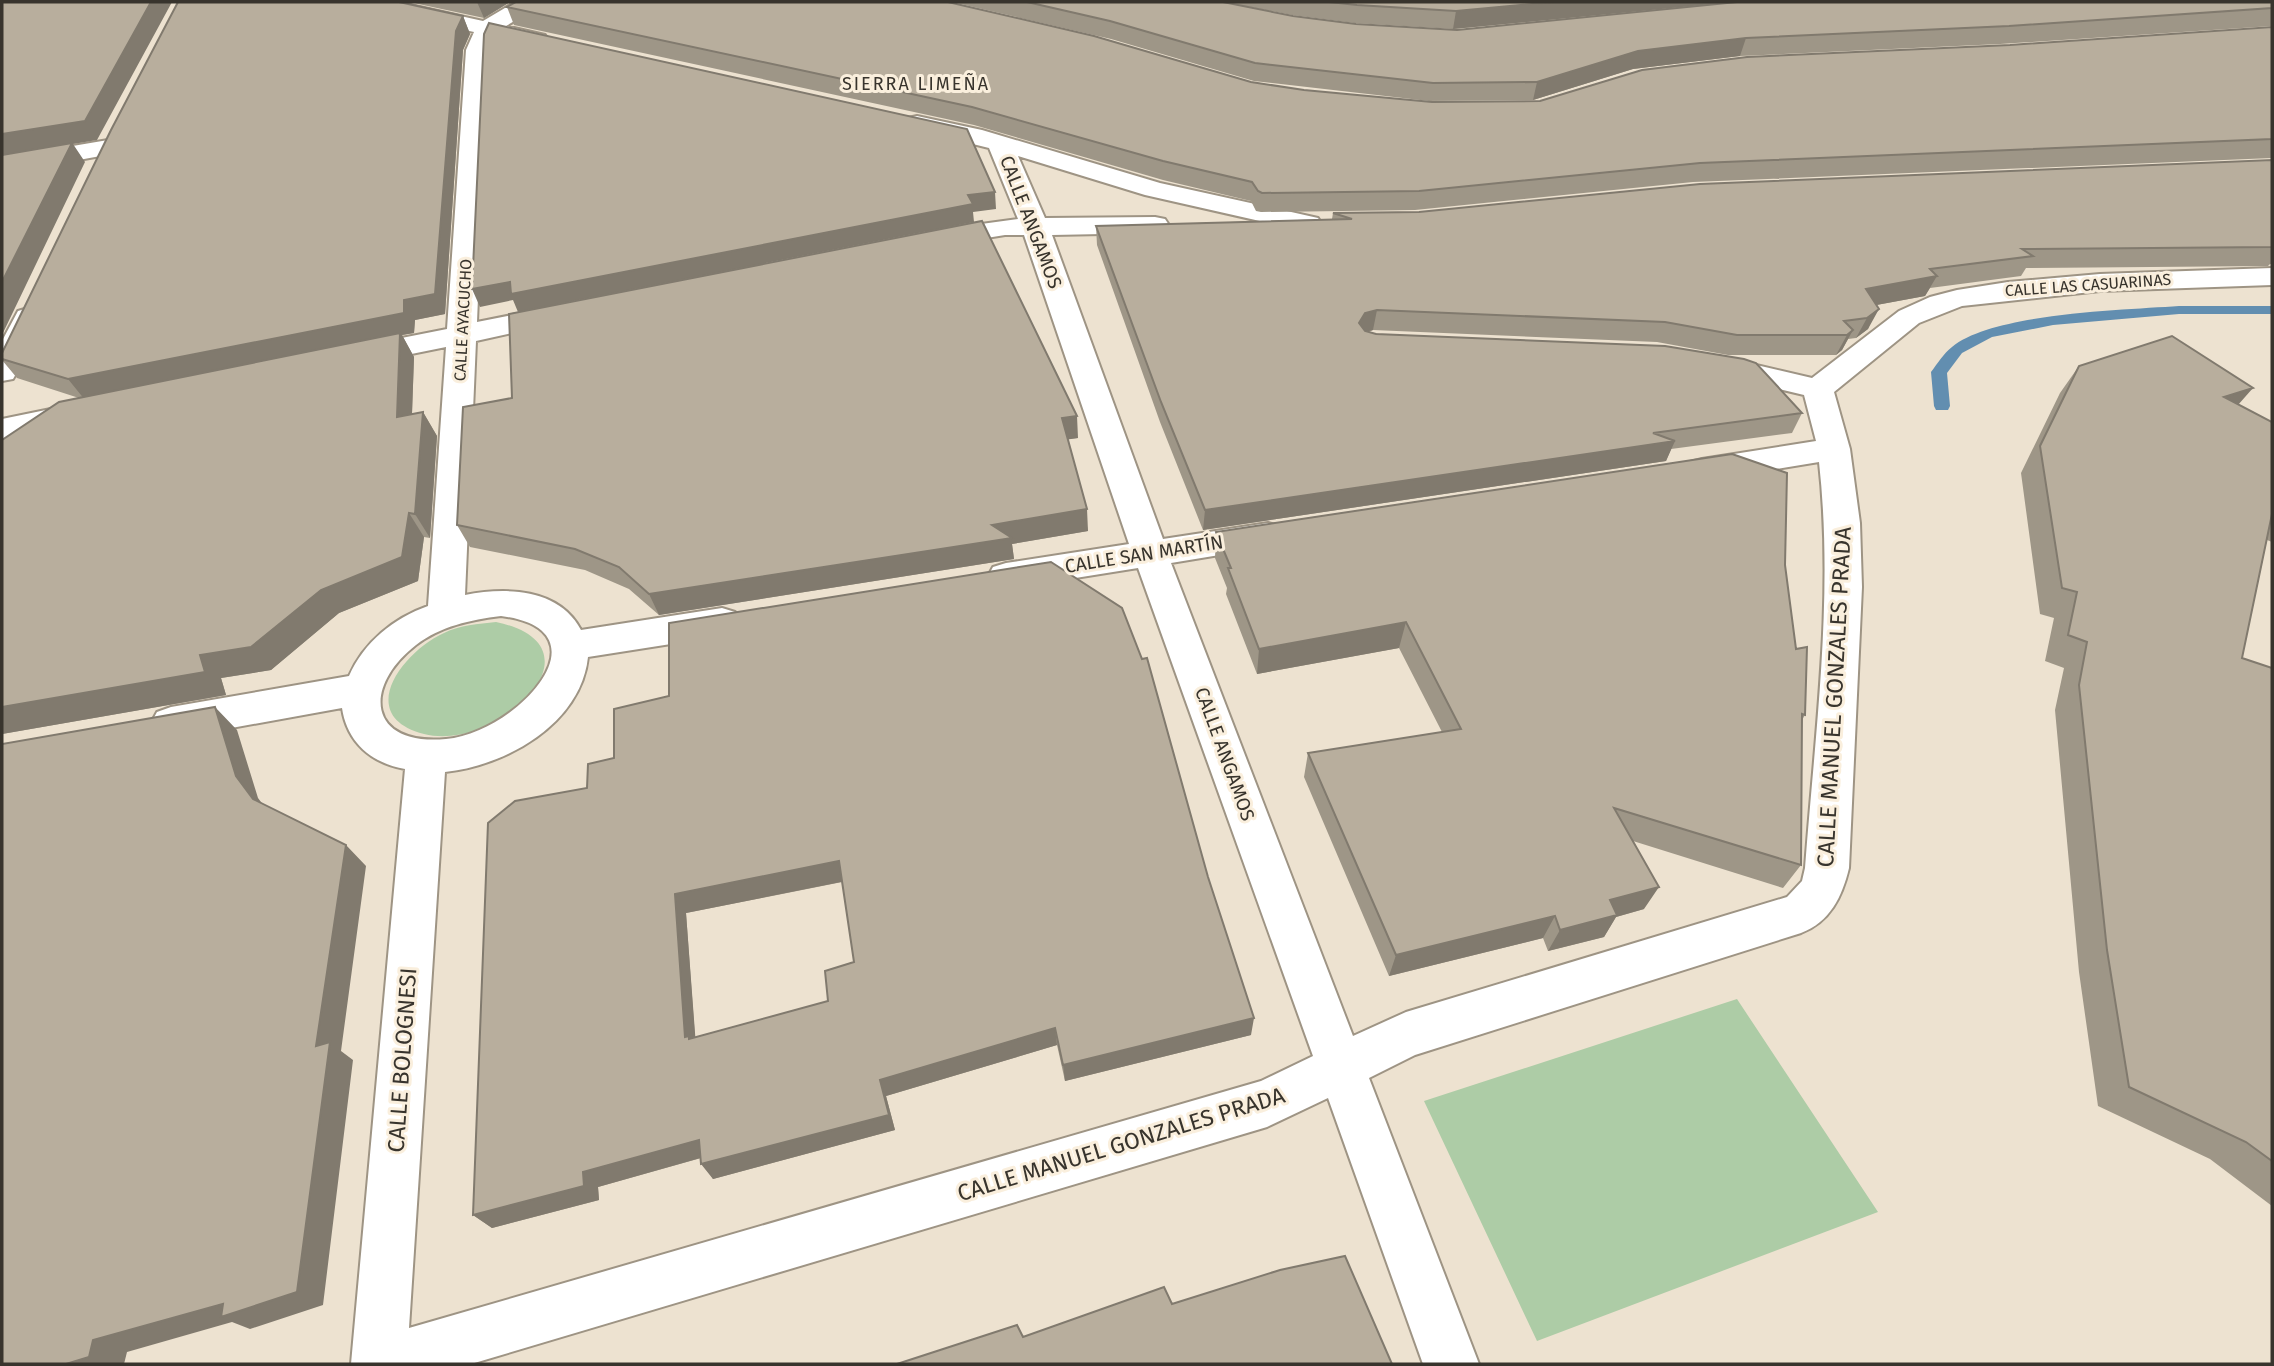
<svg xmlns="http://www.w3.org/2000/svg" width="2274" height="1366" font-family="'Fira Sans',sans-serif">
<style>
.green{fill:#adcca6}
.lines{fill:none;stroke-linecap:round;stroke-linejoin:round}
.stream{fill:#628eb0;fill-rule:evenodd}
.street-casing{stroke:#9e9484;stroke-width:4}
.street{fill:#fff;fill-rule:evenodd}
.wall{fill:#9e9687;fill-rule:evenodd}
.shaded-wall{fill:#817a6e}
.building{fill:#b8ae9d;stroke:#817a6e;stroke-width:2;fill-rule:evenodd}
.labels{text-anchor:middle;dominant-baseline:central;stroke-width:6;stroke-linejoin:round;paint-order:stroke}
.far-street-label{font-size:16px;fill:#38342d;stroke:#faefdd}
.far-neighbourhood-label{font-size:18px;letter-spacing:2px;fill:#38342d;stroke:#faefdd}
.street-label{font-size:19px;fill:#38342d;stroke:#faefdd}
.near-street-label{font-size:23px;fill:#38342d;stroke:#faefdd}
</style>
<rect width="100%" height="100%" fill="#ede2d0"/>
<path class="green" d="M496 622C610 646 498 753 424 734 354 716 402 652 444 633 460 625 478 624 496 622Z
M1737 999 1878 1212 1537 1341 1424 1101Z"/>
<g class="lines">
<path class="stream" d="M2179 306H2272V314H2179L2053 325 1992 337 1962 353 1947 373 1950 406 1948 410H1936L1934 406 1931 372C1937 364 1944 353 1952 347 1993 313 2124 310 2179 306Z"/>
<defs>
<path id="street" d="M359 2H397L483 21 515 2H541L538 7 506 26 545 35 548 40 545 45 537 47 494 37 488 50 477 322 562 305 572 308 577 314 572 320 476 341 465 595C506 587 559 588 581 630L722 608 735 612 740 622 735 632 722 636 588 657C581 724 505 766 445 772L409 1328 1261 1081 1313 1056 1138 568 1006 589 993 585 988 576 993 567 1006 563 1129 544 1024 235H1005L937 246 927 244 923 238 927 232 937 230 1018 219 989 148 908 128 905 123 908 118 917 116 982 130 1160 183 1318 218 1322 224 1318 230 1308 232 1145 195 1018 156 1045 218 1155 217 1165 219 1169 225 1165 231 1155 233 1052 235 1163 539 1268 523 1280 526 1285 535 1280 544 1268 547 1171 563 1353 1036 1406 1012 1787 897 1802 881 1805 868C1815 733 1834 597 1819 462L1702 481 1690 478 1685 470 1690 462 1702 459 1816 441 1804 395 1707 372 1703 365 1707 358 1718 356 1812 378 1899 311 1930 297 1957 290 2008 282 2100 274 2272 268V285L2100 291 1962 306 1919 323 1834 392 1850 449 1860 523 1862 587 1849 868C1842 897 1830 922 1801 933L1415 1055 1369 1078 1479 1364H1423L1328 1098 1267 1127 471 1364H351L405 769C371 763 347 742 342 708L171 739 157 734 151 723 157 712 171 707 349 676C364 642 394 618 428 606L446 347 357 365 346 363 342 356 346 349 447 329 466 50 474 32 362 7ZM501 616C612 630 516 733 446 739 368 746 362 687 416 645 441 626 470 620 501 616Z
M108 140 117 143 121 148 117 153 2 174V158Z
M28 308 38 311 43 317 17 372 13 379 2 381V341L18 311Z
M75 404 86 407 91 414 86 421 2 439V419Z"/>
</defs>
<use href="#street" class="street-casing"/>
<use href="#street" class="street"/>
</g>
<path class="wall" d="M409 2H510L484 18Z
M952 2H1223L1293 16 1356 24 1457 30 2272 2V26L2000 44 1740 56 1633 69 1533 100 1429 101 1254 81 1111 39Z
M1224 2H1733L1453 29 1354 23 1292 15Z
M507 7 1251 82 1304 90 1432 102 1540 101 2010 45 2272 27V158L1693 182 1415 210 1261 212 1256 211 1251 201 1163 180 974 125 514 25Z
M463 16 470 34 463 50 445 314 415 320 414 333 402 335 414 357 412 414 423 412 437 436 430 538 424 537 418 581 339 613 271 670 221 678 226 695 2 734V440L79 398 17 378 2 360V353Z
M2272 160V264H2270L2268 266 2026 268 2021 276 1930 288 1925 296 1876 305 1868 329 1856 338 1848 339 1842 350 1836 355H1728L1657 342 1373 330 1369 332 1802 413 1792 433 1671 449 1666 461 1203 530 1160 422 1097 245 1096 226 1332 219 1333 213 1419 212Z
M2079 366 2239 405 2272 422V542L2267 540 2242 658 2272 668V1206L2210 1159 2098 1106 2079 972 2055 710 2064 668 2045 661 2054 618 2040 614 2021 473 2060 393Z
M463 407 1078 438 1068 439 1088 531 1012 544 1014 559 659 615 629 589 585 570 470 547 457 525Z
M1216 532 1785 565 1805 715 1802 720 1801 865 1783 888 1633 841 1644 909 1616 917 1604 937 1548 951 1543 938 1389 976 1304 777 1308 753 1442 732 1399 648 1257 674 1226 594 1227 588 1215 558Z
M588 764 1251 1035 1065 1081 1057 1045 886 1096 895 1130 713 1179 701 1158 598 1187 599 1200 492 1228 473 1215 587 788ZM842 882 854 962 828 1001 695 1037 686 913Z"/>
<path class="shaded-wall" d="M151 2H172L97 140 73 144 85 162 2 335V134Z
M477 2H510L484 18Z
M1554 2H1733L1453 29 1456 11Z
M463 16 470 34 463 50 445 314 415 320 414 333 402 335 414 357 411 441 85 400 68 379 404 300 456 31Z
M1746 38 1740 56 1633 69 1533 100 1537 82 1638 51Z
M995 192 996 209 973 212 974 222 518 312 513 300 480 307 472 289 968 195Z
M1937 276 1925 296 1855 309 1866 289Z
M1879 309 1868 329 1856 338 1867 318Z
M1377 310 1373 330 1361 333 1359 323 1365 313Z
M1853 330 1842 350 1836 355 1847 335Z
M2253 388 2230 414 2224 397Z
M423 412 437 436 430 538 415 514Z
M1077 416 1078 438 1064 440 1062 418Z
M1675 441 1666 461 1203 530 1205 510Z
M1087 509 1088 531 1012 544 1014 559 659 615 649 594 992 525Z
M409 513 424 537 418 581 339 613 271 670 221 678 226 695 2 734V707Z
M1406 622 1399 648 1257 674 1259 649Z
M215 707 237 730 258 798 275 821 253 799 236 776Z
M346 845 366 866 341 1051 353 1060 323 1305 250 1329 232 1322 127 1352 124 1364H66L93 1340 316 1046Z
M839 861 846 881 686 913 696 1046 685 1037 675 894Z
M1659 887 1644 909 1616 917 1604 937 1548 951 1560 930 1610 900Z
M1555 916 1543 938 1389 976 1396 955Z
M1254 1018 1251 1035 1065 1081 1063 1065Z
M1055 1028 1057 1045 886 1096 895 1130 713 1179 701 1164 880 1080Z
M699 1140 711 1155 598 1187 599 1200 492 1228 473 1215 583 1172Z"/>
<path class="building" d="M2 2H151L85 121 2 134Z
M178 2H399L463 16 456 31 435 294 404 300V313L68 379 2 359V353L111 130Z
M516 2H948L1094 36 1251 82 1304 90 1432 102 1540 101 1642 70 1747 57 2010 45 2272 27V139L1700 163 1419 191 1262 193 1258 191 1252 182 1163 161 972 107 507 7Z
M1027 2H1223L1293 16 1356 24 1457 30 1737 2H2272V8L2009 26 1746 38 1638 51 1537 82 1433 83 1255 63 1110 21Z
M1329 2H1554L1456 11 1357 5Z
M489 23 967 129 995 192 968 195 973 204 511 294 510 282 472 289 484 34Z
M72 143 2 282V155Z
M2272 160V247L2022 249 2033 256 1930 269 1937 276 1866 289 1879 309 1867 318 1844 321 1853 330 1847 335H1737L1665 322 1377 310 1365 313 1359 323 1365 331 1376 334 1665 346 1744 359 1756 363 1802 413 1653 433 1675 441 1205 510 1161 402 1096 226 1352 219 1333 213 1419 212 1700 184Z
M982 221 1077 416 1062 418 1087 509 992 525 1012 538 649 594 619 567 575 549 457 525 463 407 512 398 509 314Z
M400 333 397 417 423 412 415 514 409 513 402 557 321 590 251 647 200 655 205 672 2 707V440L59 402Z
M2172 336 2253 388 2224 397 2272 422V514L2242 658 2272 668V1161L2246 1142 2129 1087 2107 950 2079 685 2087 642 2068 635 2077 592 2062 588 2040 446 2079 366Z
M1732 454 1787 473 1785 565 1796 649 1807 647 1805 715 1802 714 1801 865 1614 808 1659 887 1610 900 1617 915 1560 930 1555 916 1396 955 1308 753 1461 729 1406 622 1259 649 1228 568H1231L1216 532Z
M1051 562 1122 608 1142 659 1147 658 1208 877 1254 1018 1063 1065 1055 1028 880 1080 889 1115 701 1164 699 1140 583 1172 584 1186 473 1215 488 823 515 801 587 788 588 764 614 758V709L669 696V623ZM839 861 854 962 825 971 828 1001 689 1039V1036L685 1037 675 894Z
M215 707 236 776 253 799 346 845 316 1046 330 1042 297 1292 221 1317 223 1304 93 1340 89 1357 66 1364H2V744Z
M1345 1256 1392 1364H897L1017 1325 1023 1337 1164 1287 1172 1304 1280 1270Z"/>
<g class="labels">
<g class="far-street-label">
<text transform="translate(2088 285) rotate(-4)">CALLE LAS CASUARINAS</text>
<text transform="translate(463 320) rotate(-87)">CALLE AYACUCHO</text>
</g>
<g class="far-neighbourhood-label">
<text x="916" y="84">SIERRA LIMEÑA</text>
</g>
<g class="street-label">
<text transform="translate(1031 222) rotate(69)">CALLE ANGAMOS</text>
<text transform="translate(1144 554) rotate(-9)">CALLE SAN MARTÍN</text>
<text transform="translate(1225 754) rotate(70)">CALLE ANGAMOS</text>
</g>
<g class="near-street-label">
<text transform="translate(1834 697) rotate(-87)">CALLE MANUEL GONZALES PRADA</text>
<text transform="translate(402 1060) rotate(-86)">CALLE BOLOGNESI</text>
<text transform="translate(1121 1144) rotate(-17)">CALLE MANUEL GONZALES PRADA</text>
</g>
</g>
<rect width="2274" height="1366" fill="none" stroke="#38342d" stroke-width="7"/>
</svg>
